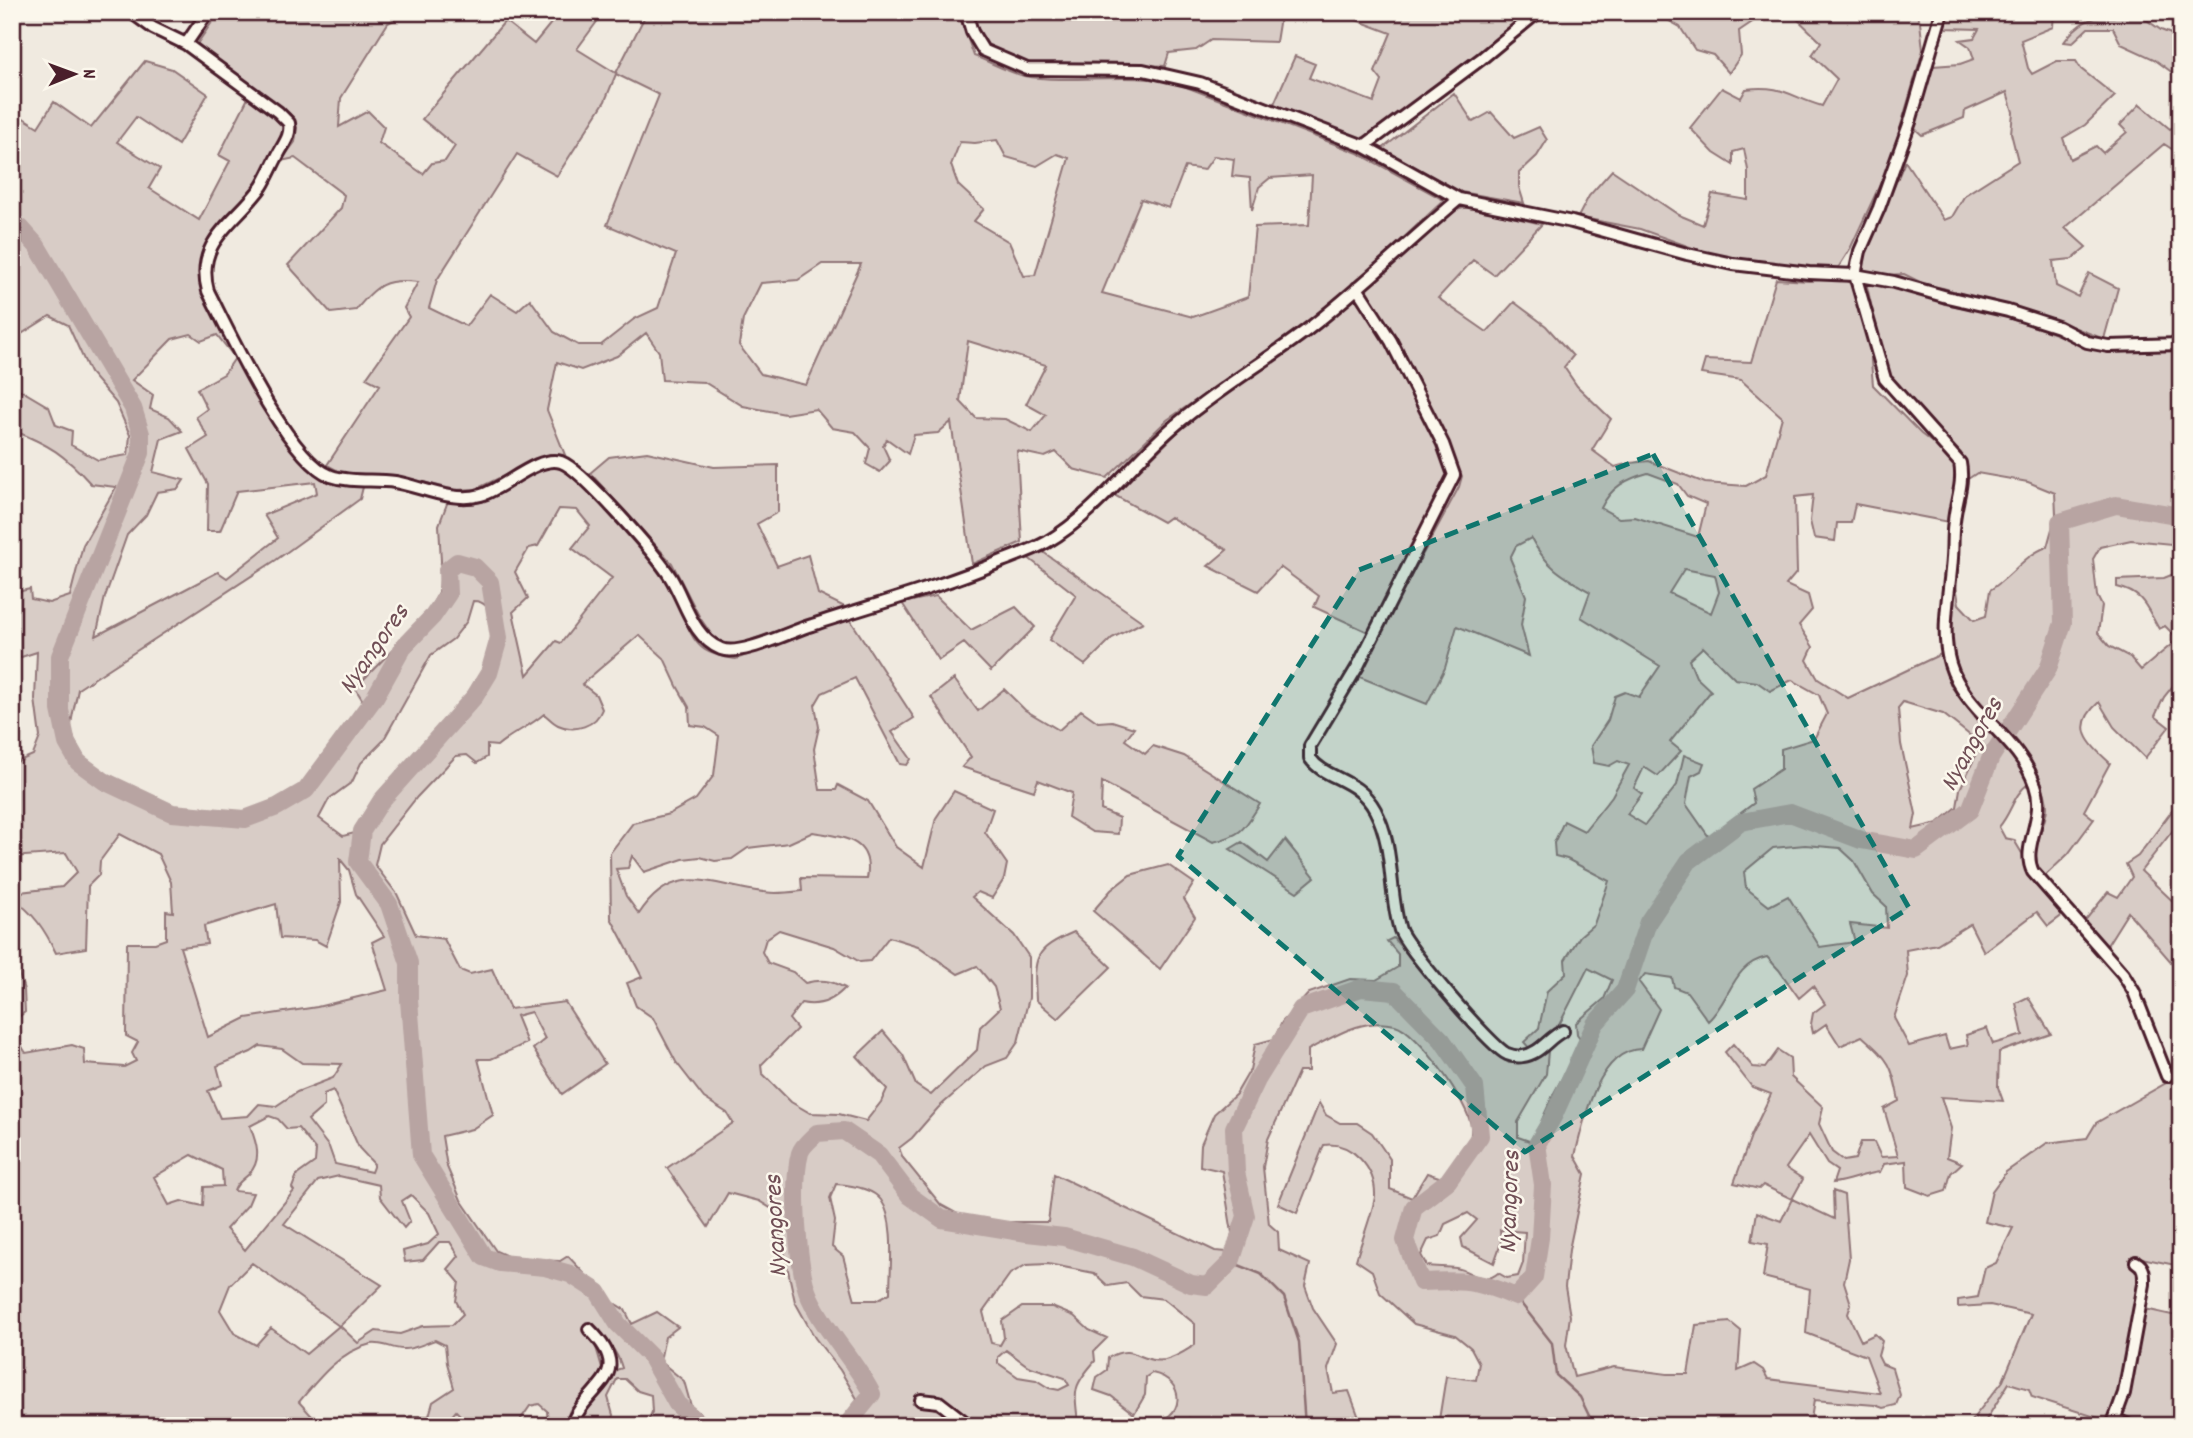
<svg xmlns="http://www.w3.org/2000/svg" width="2193" height="1438" font-family="Dekko,sans-serif">
<style>
.green{fill:#d8ccc6;stroke:#917678;stroke-width:2;fill-rule:evenodd}
.lines{fill:none;stroke-linecap:round;stroke-linejoin:round}
.stream{stroke:#8c6f72;stroke-width:2.5}
.river{stroke:#b8a4a2;stroke-width:18}
.minor-casing{stroke:#4a1f2b;stroke-width:16}
.minor{stroke:#fbf7ec;stroke-width:10}
.marked{fill:#0f766e;fill-opacity:0.2;stroke:#0f766e;stroke-width:5;stroke-dasharray:14 9;stroke-linejoin:round}
.labels{text-anchor:middle;dominant-baseline:central;stroke-width:5;stroke-linejoin:round;paint-order:stroke}
.water-label{font-size:26px;font-style:italic;fill:#704e55;stroke:#fbf7ec}
</style>
<rect width="100%" height="100%" fill="#f0eae0"/>
<filter id="ink" filterUnits="userSpaceOnUse"><feTurbulence type="fractalNoise" baseFrequency=".0143" numOctaves="2"/><feDisplacementMap in="SourceGraphic" scale="14" xChannelSelector="R" yChannelSelector="G"/><feConvolveMatrix kernelMatrix="1 2 1 2 8 2 1 2 1" color-interpolation-filters="sRGB"/></filter>
<g filter="url(#ink)">
<path class="green" d="M219 12H408L388 23 341 98 339 127 368 111 384 127 379 143 423 174 432 163 445 161 455 146 422 119 505 21 534 44 560 12H604L577 49 616 73 647 12H958L974 56C990 62 1008 72 1024 76 1077 85 1129 70 1181 85L1358 153 1444 200 1322 314 1167 420 1107 478 1073 469 1056 452 1045 457 1017 451 1022 542 972 564 951 422 938 433 914 435 908 454 887 439 883 446 890 461 880 472 866 464 870 448 855 432 832 428 816 409 785 414 743 406 704 382 662 380 659 352 646 333 617 356 581 370 557 362 547 410 565 455 550 454 476 489 455 490 395 475 342 473 327 465 380 385 366 378 409 317 404 308 418 282C385 278 376 285 356 310L331 313 288 265 341 208 344 195 295 158 281 161 295 142 297 128 290 114 197 44ZM616 74 659 95 607 225 676 254 658 308 634 319 601 345H578L554 332 530 299 517 311 490 294 466 326 429 308 437 280 517 154 557 176 605 101ZM997 140 1006 157 1037 166 1057 154 1069 158 1035 275 1024 276 1009 242 974 221 984 209 958 185 951 165 960 142 975 143ZM1214 156 1234 159 1232 176 1250 178 1252 210 1259 187 1270 178 1312 175 1309 225 1255 227 1248 297 1193 317 1102 293 1141 199 1169 208 1185 167 1204 170ZM822 264H861L806 385 761 374 739 345 743 319 761 283 798 280ZM968 341 1046 365 1026 404 1046 415 1032 432 1005 419 976 418 960 401Z
M970 12H1131L1158 18 1165 12H1286L1280 17 1276 42 1211 40 1196 50 1169 53 1165 66C1122 62 1015 76 986 46 977 36 974 25 970 12Z
M1335 12H1532L1479 56 1363 143 1273 106 1295 56 1315 64 1309 78 1374 102 1382 81 1375 72 1391 33Z
M1657 12H1767L1739 31 1741 55 1729 73 1713 55 1695 50 1680 27 1655 13Z
M1790 12H1917L1920 22 1923 50 1890 163 1850 249 1838 268 1777 265 1704 252 1640 229 1578 217 1589 196 1612 170 1679 215 1703 225 1712 194 1748 200V170L1744 149 1733 152V165L1714 153 1690 128 1722 88 1741 98 1746 89C1781 84 1791 97 1822 106L1837 79 1812 55 1821 42Z
M1949 12H2054L2053 27 2021 40 2028 68 2032 74 2057 61H2076L2081 69 2115 96 2085 125 2063 138 2070 159 2096 146 2103 153 2127 132 2120 125 2140 104 2170 129 2181 122V155L2164 144 2065 228 2086 247 2072 259 2053 261 2056 286 2078 297 2089 273 2118 288 2104 339 2068 325 1943 288 1928 286 1904 274 1887 275 1864 271 1865 256 1905 161 1944 220 1952 217 1965 195 2018 161 2011 133 2013 112 2007 92 1965 111 1964 118 1922 135 1913 127 1933 66 1960 64 1974 59 1970 47 1960 40 1974 38 1979 29 1944 28Z
M2118 12H2135L2161 30 2181 38V79L2154 59 2121 44 2113 28H2088L2072 43 2064 42C2077 24 2090 15 2114 17Z
M145 61 172 69 208 94 178 145 136 117 117 142 160 169 149 188 199 220 230 161 219 155 249 96 285 124V135L259 185 214 231 206 247 201 269 205 298 270 419 312 471 326 481 363 487 360 499 276 560 78 689C76 702 70 719 71 732 75 775 164 808 200 814 224 817 252 816 274 805 311 786 335 743 361 711L363 701 355 688 425 617 439 592 441 561 439 525 448 501C454 502 462 504 469 504 506 503 530 450 571 473 585 482 598 499 609 511 631 536 655 560 673 590 684 609 686 637 705 650 714 656 726 657 736 659L849 618 914 718 892 732 911 759 907 765 900 764 855 678 822 693 815 705 819 727 814 749 820 790H836L838 785 868 801 896 847 924 867 936 818 954 791 993 809 985 832 1007 864 1004 879 992 898 978 892 972 897 1014 935 1029 957V998L1018 1042 1007 1058 986 1066 938 1108 912 1138 899 1148 903 1158 941 1205 963 1217 987 1222H1048L1054 1174 1215 1251 1228 1252 1232 1233 1222 1171 1200 1166 1201 1144 1214 1114 1236 1094 1250 1070 1255 1044 1274 1039 1282 1022 1309 993 1350 979 1376 980 1398 967V954L1387 941 1393 938 1499 1056 1509 1063 1529 1062 1536 1055 1548 1051 1546 1074 1518 1122V1137L1532 1142 1554 1093 1582 1041 1577 1034 1576 1023 1604 999 1612 980 1588 968 1558 1027 1529 1048 1524 1042 1539 1028 1547 991 1566 973 1565 960 1580 936 1594 924 1609 881 1567 859 1555 856 1554 843 1564 821 1584 831 1612 796 1629 765 1618 761 1609 766 1594 763 1591 746 1608 720 1615 696 1625 692 1639 697 1660 666 1581 617 1590 592C1563 576 1546 567 1531 538L1516 546 1510 558 1526 596 1521 625 1529 656 1457 626 1445 668 1427 704 1357 676 1459 487 1462 476 1393 336 1363 288 1456 210 1468 207 1542 224 1494 275 1473 260 1438 298 1487 332 1514 302 1546 326 1573 356 1564 367 1577 386 1611 419 1592 450 1615 467 1630 463 1649 461 1705 483 1746 486 1766 475 1782 417 1741 380 1701 374 1705 360 1751 362 1776 279 1809 281 1842 278 1851 284 1870 349 1873 385 1921 434 1942 450 1955 467 1958 478 1949 522 1855 504 1851 523H1837L1835 541 1814 538 1810 521 1813 495 1795 497 1797 572 1786 585 1808 595 1812 610 1799 625 1813 647 1807 660 1818 679 1848 698 1941 654 1951 686 1979 723 1994 733 2020 764 2028 784C2013 795 2012 812 1999 827L2005 838 2014 840 2023 855 2024 866 2032 880 2064 914 2048 926 2037 912 1984 952 1970 924 1937 944 1906 950 1908 976 1894 1018 1909 1046 1945 1036 1949 1049 1968 1045 1966 1035 1987 1028 1993 1044 2023 1035 2016 1003 2028 997 2051 1034 1999 1052 1998 1087 2003 1101 1941 1097 1951 1128 1947 1157 1962 1163 1951 1173 1946 1191 1930 1196 1907 1187 1906 1161 1884 1164 1880 1172C1863 1174 1849 1181 1833 1183L1837 1171 1827 1164 1809 1135 1786 1168 1803 1179 1792 1199 1834 1219 1833 1191 1844 1195 1849 1259 1844 1282 1851 1304 1848 1314 1861 1341 1875 1334 1882 1341 1878 1356 1882 1364 1892 1368 1900 1395 1896 1405 1883 1408 1875 1405 1814 1400 1810 1426H1438L1446 1376 1476 1380 1479 1363 1471 1348 1455 1335 1414 1324 1380 1293 1372 1271 1356 1260C1360 1245 1374 1209 1375 1196 1376 1168 1351 1141 1324 1145L1297 1213 1278 1204 1319 1103 1326 1115 1340 1123H1357L1372 1133 1390 1159V1189L1412 1198 1427 1173 1445 1179C1456 1163 1473 1147 1471 1127 1470 1105 1417 1030 1395 1025 1363 1017 1335 1036 1308 1050V1071H1299L1268 1139 1263 1167 1269 1224 1278 1232 1279 1250 1310 1264 1305 1286 1313 1308 1337 1344 1328 1369 1333 1393 1349 1391 1358 1415 1359 1426H1208L1189 1418V1426H1146L1149 1422C1185 1422 1188 1380 1152 1373L1146 1377 1145 1395 1134 1414 1111 1396 1094 1390 1097 1377 1107 1370 1108 1358C1134 1342 1140 1364 1165 1360 1175 1358 1187 1350 1195 1345V1324L1164 1299 1140 1296 1127 1283 1108 1286 1094 1273 1048 1264 1026 1265 1010 1274 983 1312 991 1343 1000 1345 1004 1338 1002 1321 1022 1307H1052L1074 1316 1089 1330 1107 1338 1094 1351 1095 1361C1073 1386 1074 1389 1078 1422L1090 1417 1105 1421 1108 1426H979L943 1398 918 1395 913 1403C934 1407 947 1412 963 1426H840L859 1402 840 1370 815 1338 795 1302 775 1211 759 1201 728 1193 708 1227 667 1168 733 1123 727 1113 704 1098 676 1062 653 1018 636 1006 627 983 642 977 611 918 610 853 633 823 669 814 696 799 714 775 719 736 705 727 690 725 689 707 677 686 664 658 639 635 582 684 596 695 602 709C596 726 575 733 558 725 553 723 548 717 544 714 528 728 513 732 497 746L487 745V757L477 763 467 755 456 756 417 797 380 844 375 865 397 894 416 935 444 939 460 970 470 974 492 969 510 1009 565 1002 605 1064 562 1094 533 1049 545 1039 531 1012 516 1016 527 1043 491 1059H478L493 1115 472 1129 442 1136 447 1167 461 1200 496 1251 514 1259 560 1261 568 1256 608 1299 625 1310 632 1324 657 1312 678 1327 665 1337 660 1361 684 1381 691 1406 716 1426H646L652 1412 651 1395 638 1391 625 1379H617L608 1397 616 1426H574L577 1416 601 1392 613 1371 622 1368C617 1349 603 1335 587 1324L585 1329 595 1344 603 1371 594 1387 570 1410 564 1426H548L547 1411 539 1404 530 1406 521 1419 520 1426H471L456 1411 443 1426H403L410 1416H429L433 1402 454 1388 447 1363 445 1345 435 1340C426 1343 413 1350 403 1349 392 1349 383 1342 371 1344 340 1351 318 1379 299 1402L321 1426H12V1031L26 1053 72 1045 84 1049 85 1064 124 1067 136 1061 132 1053 138 1042 126 1036 127 943H155L166 939V911L173 912 171 882 158 854 120 834 100 861 99 875 88 886 86 948 56 953C45 930 34 913 12 898V893L62 887 77 872 66 853 12 857V764L33 755 40 737 35 699 37 652 12 660V577L17 592 30 589 31 599 49 603 70 596 83 545 116 487 91 484C64 454 50 445 12 430V385L49 407 56 425 72 431 71 445 98 460 128 455 130 435 116 403 90 373 68 325 50 316 12 340V149L15 146 12 144V111L38 127 54 102 91 128ZM191 334 201 341 217 335 235 358 224 374 197 389 207 409 196 417 208 437 189 449 208 484 207 531H220L237 491 315 482 317 493 264 515 278 538 227 578 218 572 96 636 105 597 127 535 146 515 157 492 178 489 184 480 153 472 161 439 182 431 169 417 150 409 153 395 132 380 172 339ZM1648 473 1678 484 1687 496 1706 504 1698 537 1635 517 1619 518 1601 508C1611 487 1626 479 1648 473ZM559 509 577 510 590 526 572 548 612 578 561 643 556 641 527 675 513 612 528 598 515 572 529 548 538 546ZM1684 569 1715 575 1719 592 1711 613 1669 593ZM473 601C485 601 491 609 491 621 492 640 490 657 483 674 479 683 470 692 464 700 430 745 379 783 355 833L343 836 319 818 329 799 352 782 361 763 383 741 431 655 453 639 467 621ZM1703 647 1735 679 1757 682 1770 691 1792 680 1819 695 1827 714 1814 739 1781 749V769L1751 789 1754 803 1709 837 1686 804 1691 776 1701 771 1704 763 1684 755 1677 785 1645 825 1627 814 1642 794 1634 788 1644 767 1658 776 1681 751 1670 742 1711 691 1696 677 1689 660ZM1903 702 1943 714 1972 737 1975 757 1960 789 1957 807 1938 823 1913 829 1916 814 1901 744 1898 708ZM813 832C844 837 874 839 867 879L801 878 802 891C793 892 784 893 775 893 721 891 677 855 639 914L626 896 616 869 628 868 632 856 644 872 683 859 700 857 715 861 732 859 748 848 789 843ZM1805 845 1840 848 1854 861 1873 894 1886 906 1887 928 1850 924 1855 942 1820 947 1788 896 1769 906 1746 888 1744 872 1773 848ZM340 859 349 870 356 894 384 936 372 942 387 990 317 1007 246 1018 208 1037 180 947 207 944 204 926 276 904 280 938 315 940 326 946 341 902ZM779 930 834 947 860 962 870 961 889 937 918 946 958 974 977 966 994 987 1000 1008 980 1027 977 1050 931 1095 916 1085 903 1055 883 1031 857 1056 887 1089 881 1102 866 1121 839 1114 810 1113 791 1102 762 1073 761 1065 797 1029 789 1019 801 1003C819 1007 833 1001 845 988 830 980 821 979 805 983L793 972 768 963 762 952 766 939ZM1767 957 1779 970 1799 998 1813 986 1825 1004 1813 1013 1811 1024 1813 1033 1826 1024 1840 1046 1862 1036C1890 1061 1892 1064 1899 1101L1884 1109 1898 1156 1881 1157 1874 1142H1861L1855 1159 1844 1161 1832 1152 1819 1124 1823 1107 1791 1077 1790 1058 1778 1050 1765 1068 1753 1067 1733 1044 1725 1052 1752 1087 1771 1094 1751 1136 1734 1183 1759 1189 1763 1185 1792 1199 1781 1221 1757 1212 1752 1241 1768 1244 1763 1277 1810 1289 1806 1333 1866 1356 1880 1393 1768 1379 1763 1370 1754 1364 1738 1371 1741 1331 1730 1322 1696 1325 1688 1374H1667L1614 1367 1574 1377 1566 1345 1570 1316 1565 1287 1569 1250 1585 1174 1575 1156C1583 1122 1598 1050 1641 1049L1659 1009 1639 982 1645 974 1672 978 1674 987 1687 992 1708 1021C1731 1000 1732 964 1767 957ZM260 1046 282 1049 302 1063 342 1064 333 1078 297 1092 276 1106 259 1104 248 1116 220 1118 208 1091 222 1085 217 1066 251 1052ZM333 1090 359 1148 374 1164 371 1172 335 1164 329 1147 308 1120 324 1106V1094ZM269 1116 278 1119 287 1129 298 1128 316 1150 315 1162 297 1175 292 1188 294 1191 245 1250 226 1229 248 1205 253 1193 234 1191C237 1182 243 1180 249 1174 263 1159 256 1142 250 1126ZM192 1155 222 1170 223 1186 204 1187 203 1206 181 1201 169 1205 154 1177ZM339 1176 379 1185 380 1197 404 1228 410 1221 402 1201 411 1195 429 1213 439 1234 428 1244 403 1251 405 1262 423 1260 439 1242H450L459 1256 448 1269 459 1282 456 1301 463 1314 452 1325 423 1326 400 1334 376 1331 358 1343 340 1326 382 1285 284 1224 318 1181ZM836 1184C850 1185 872 1188 881 1200 896 1221 890 1268 890 1293L877 1300H855L843 1256 832 1247 835 1221 830 1198ZM1468 1213 1477 1220 1461 1238 1463 1247 1494 1263 1501 1243 1500 1230 1525 1232 1523 1263 1518 1276 1507 1278 1498 1273C1483 1286 1472 1271 1456 1268 1446 1267 1436 1267 1427 1266L1421 1255 1428 1240 1440 1236 1445 1224ZM252 1263 339 1326 306 1354 271 1328 256 1345 234 1333 220 1310 230 1285ZM1006 1350 1028 1366 1065 1378 1069 1385 1059 1390 1049 1388 1036 1380 1018 1377 998 1363V1357Z
M1454 93 1473 122 1491 112 1514 138 1539 127 1547 140 1537 156 1519 173V187L1524 203 1461 192 1382 149Z
M1866 282 1908 289 1945 304 1993 313 2042 329 2100 351 2181 349V545L2131 540 2100 547 2093 559 2097 596 2102 606 2098 633 2109 646 2130 657 2141 670 2178 639 2165 626 2159 629C2146 607 2144 593 2117 587V580L2164 578 2181 571V676L2164 697 2155 716 2169 727 2145 758 2114 727 2099 702C2071 727 2087 742 2110 763L2084 811 2094 819 2068 854 2045 876C2021 855 2046 833 2047 807 2047 799 2043 788 2040 781 2035 766 2023 747 2012 735 2006 727 1995 722 1987 715 1950 679 1947 627 1955 579L1959 604 1974 620 1986 616 1990 590C2011 577 2024 555 2047 547L2056 514 2055 493 2028 482 1977 473 1968 479 1961 453 1903 393 1885 367Z
M1356 299 1386 341 1447 463 1449 476 1368 632 1314 607 1319 596 1280 567 1258 591 1208 566 1227 550 1170 517 1163 522 1114 495 1199 411Z
M647 452 714 467 778 465V512L757 524 777 566 808 555 818 594 845 607 742 643 729 645 714 638 700 618 672 563 590 473 609 457Z
M1043 552 1143 622 1112 638 1085 665 1049 640 1076 595 1027 557Z
M936 596 971 630 1016 607 1035 627 991 671 964 643 939 660 902 603Z
M954 679 978 711 1004 689 1025 710 1059 730 1081 710 1098 722 1112 721 1134 728 1125 740 1145 754 1153 746 1184 756 1260 804C1244 829 1243 835 1213 842L1102 782 1101 810 1119 818 1118 834 1092 832 1068 817 1072 793 1038 780 1034 791 962 767 971 757 931 697Z
M2181 799V820L2141 871 2181 909V956L2179 954 2172 963 2128 912 2106 947 2083 923 2108 892 2118 897 2132 877 2126 864 2138 856Z
M1285 840 1315 877 1297 892 1230 849 1242 842 1268 862Z
M1168 865 1194 883 1184 899 1195 917 1160 969 1093 911 1111 890 1130 875Z
M1074 932 1111 967 1058 1019 1036 1000C1034 958 1032 950 1074 932Z
M12 964H16L24 990 25 1012 12 1022Z
M2181 1046 2180 1266 2137 1257 2131 1263 2138 1269 2140 1281 2122 1384 2108 1421 2032 1397 2029 1389 2009 1383 1986 1420 2004 1426H1967L2003 1381 2031 1314 1990 1305 1958 1307V1300L1978 1297 1985 1268 1996 1263 2013 1228 1985 1222 1992 1191 2006 1172 2047 1143 2087 1138 2096 1123 2173 1079 2170 1069Z
M2145 1309 2181 1317V1426H2117L2130 1387Z"/>
<g class="lines">
<path class="stream" d="M1231 1262 1261 1274 1284 1297 1299 1342 1305 1426
M1516 1297 1552 1343 1556 1375 1580 1397 1594 1426"/>
<path class="river" d="M12 224 21 228 37 246 133 408 141 434V453L60 656V710L67 743 78 762 104 781 172 813 245 819 277 807 306 790 375 697 403 647 433 616 448 594 447 570 457 562 475 567 490 582 499 638 489 673 475 696 381 801 362 831 358 862 389 904 409 963V1000L421 1155 484 1257 500 1263 545 1267 570 1274 598 1292 618 1324 650 1356 677 1404 701 1426
M846 1426 872 1394C855 1360 826 1333 810 1298 797 1271 792 1183 800 1153 802 1146 811 1139 817 1133L844 1131 879 1155 910 1196 942 1219 1027 1233 1064 1237 1133 1257 1191 1284 1207 1286 1231 1262 1246 1216 1236 1172 1234 1128 1257 1080 1301 1009 1361 988 1394 991 1442 1040 1475 1087 1480 1136 1448 1181 1414 1207 1405 1240 1421 1282C1462 1280 1477 1280 1516 1297L1534 1277 1540 1238 1543 1185 1537 1144 1553 1117 1595 1024 1625 990 1648 922 1689 861 1741 822 1790 813 1861 840 1916 850 1970 810 1991 757 2048 669 2063 623 2060 522 2116 505 2181 516"/>
<defs>
<path id="minor" d="M131 12 153 28 186 44 278 112 289 123C291 135 285 142 279 153 273 164 268 176 262 186 238 221 194 240 208 291 230 334 288 460 331 476 351 483 374 479 395 482 423 487 453 503 481 495 504 489 537 455 561 462 582 469 658 557 671 578 685 601 693 638 721 649 741 657 791 631 812 625 876 604 940 587 1002 561 1017 555 1033 550 1047 542 1096 513 1129 466 1171 429 1214 392 1262 364 1307 330 1360 289 1408 242 1459 199L1572 222 1687 254 1733 264 1809 273 1855 275 1894 282 1947 297 2008 311 2058 327 2087 342 2108 346 2181 344
M966 12 972 32 983 50 1027 69 1143 70 1200 83 1364 146 1459 199
M1942 12 1910 122 1879 208 1860 251 1855 275 1885 379 1960 463C1964 484 1956 500 1954 521 1952 533 1953 546 1952 558 1950 593 1940 629 1950 664 1965 713 2019 737 2035 785 2047 818 2020 847 2033 872L2123 974 2134 992 2167 1076
M186 44 208 12
M1364 146 1481 59 1538 12
M1357 288 1391 341 1443 444 1454 475 1358 666 1310 746V758C1325 780 1357 777 1375 810 1395 847 1388 891 1400 930 1406 947 1491 1047 1507 1054 1512 1056 1518 1057 1523 1056 1540 1054 1549 1037 1563 1031
M921 1400 939 1402 970 1426
M2115 1419 2130 1426
M571 1426C586 1384 638 1377 589 1329
M2112 1426 2124 1393 2144 1284C2144 1275 2145 1267 2136 1262"/>
</defs>
<use href="#minor" class="minor-casing"/>
<use href="#minor" class="minor"/>
</g>
</g>
<path class="marked" d="M1653 454 1909 908 1525 1152 1178 856 1359 570Z"/>
<g class="labels">
<g class="water-label">
<text transform="translate(375 650) rotate(-55)">Nyangores</text>
<text transform="translate(1973 745) rotate(-61)">Nyangores</text>
<text transform="translate(1511 1202) rotate(-88)">Nyangores</text>
<text transform="translate(777 1226) rotate(-93)">Nyangores</text>
</g>
</g>
<rect width="2193" height="1438" fill="none" stroke="#fbf7ec" stroke-width="42"/>
<rect x="21" y="21" width="2151" height="1396" fill="none" stroke="#4a1f2b" stroke-width="2.5" filter="url(#ink)"/>
<g transform="translate(74 74) rotate(89)" stroke="#fbf7ec" stroke-width="5" paint-order="stroke">
<path d="M0-5L12 26L0 18L-12 26Z" fill="#4a1f2b"/>
<text y="-10" font-size="19" font-weight="bold" text-anchor="middle" fill="#4a1f2b">N</text>
</g>
</svg>
